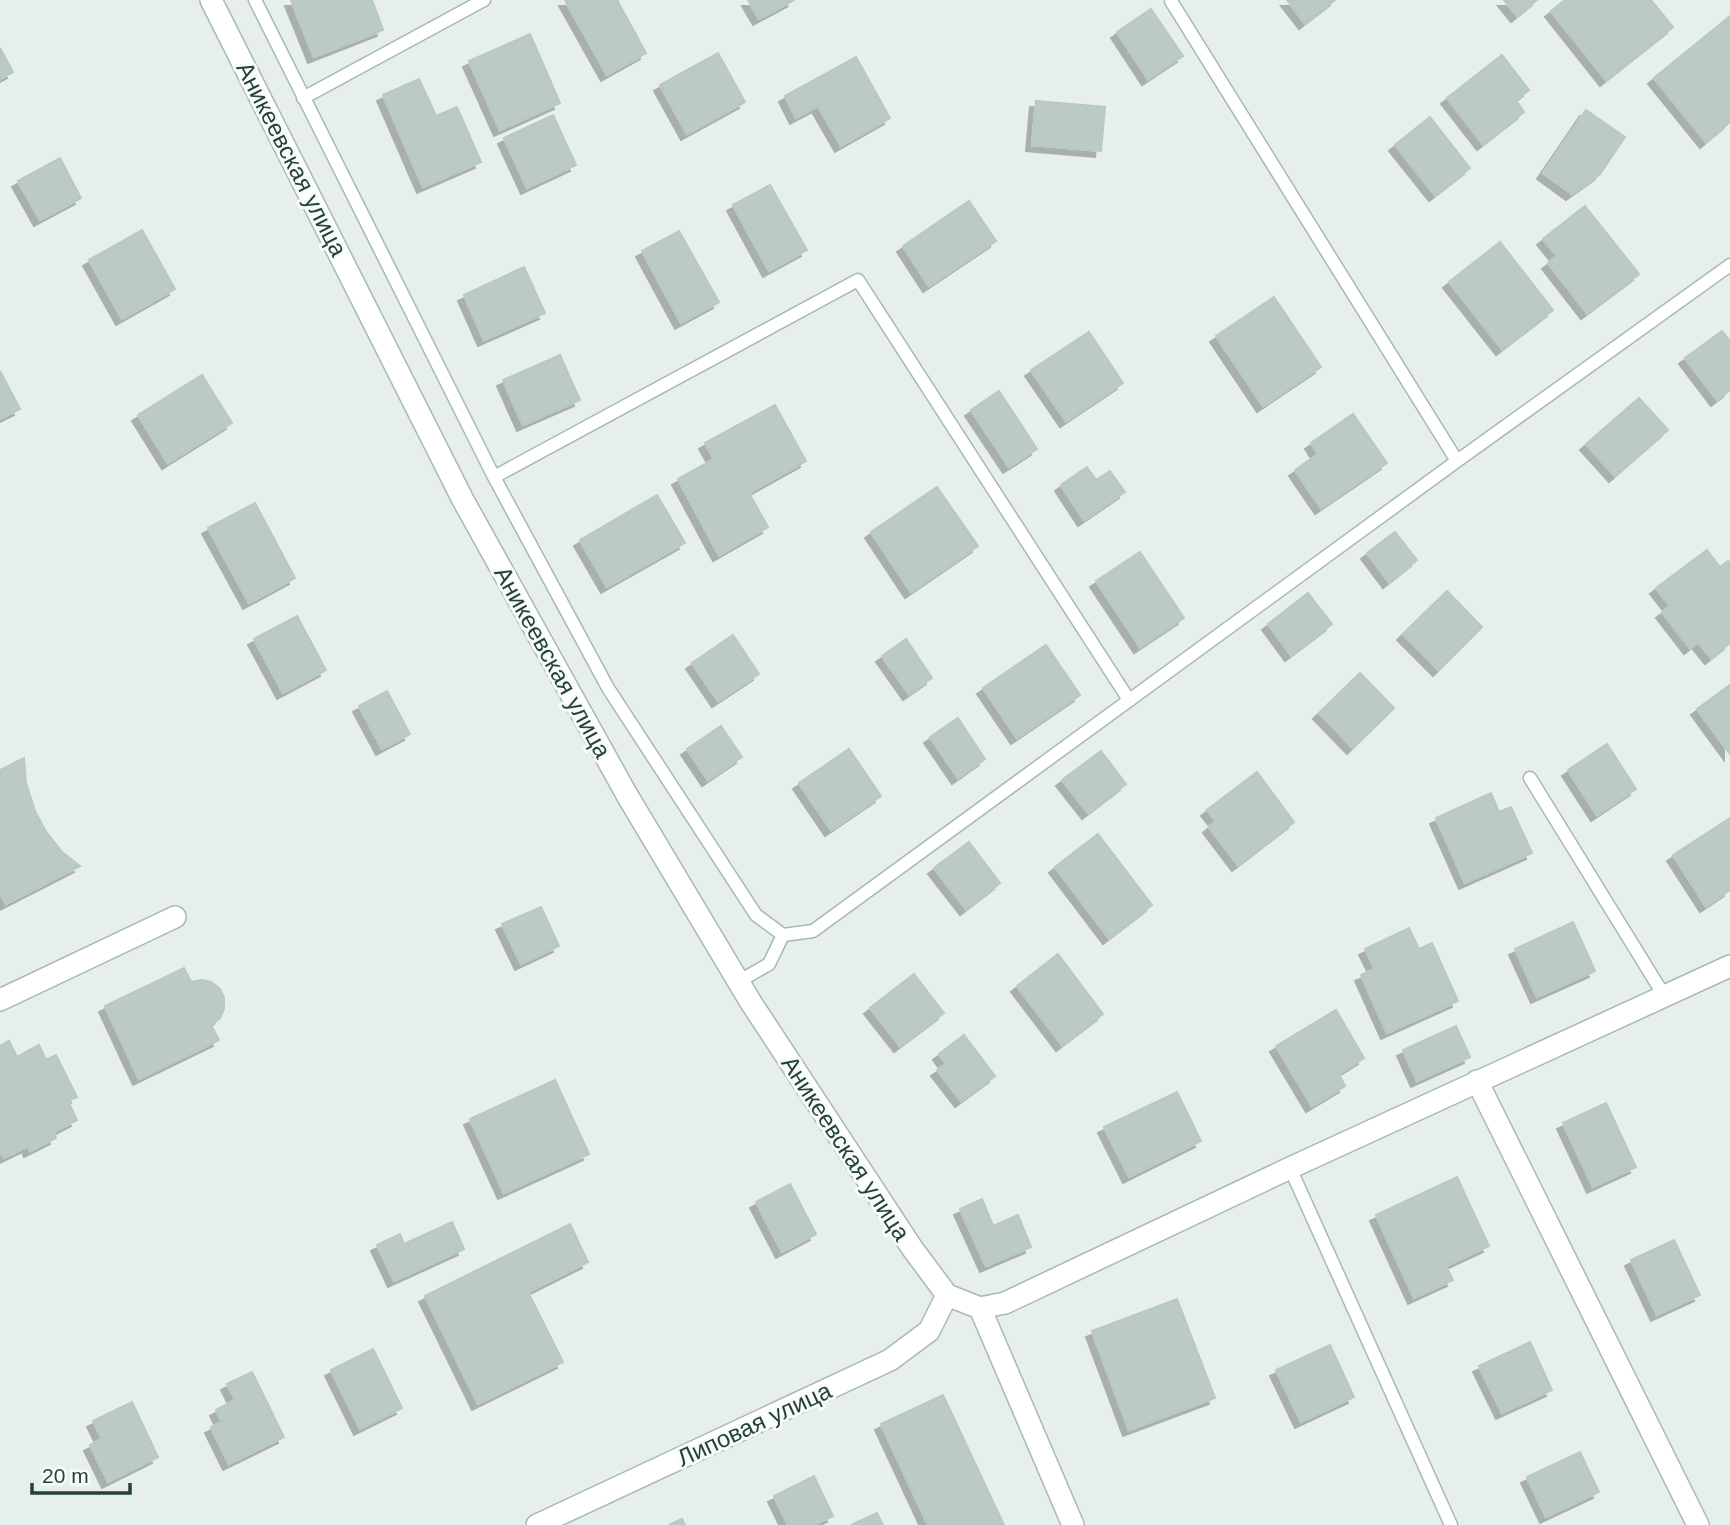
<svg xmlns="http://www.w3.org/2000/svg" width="1730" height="1525" font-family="Helvetica,sans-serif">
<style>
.building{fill:#bbcac4;stroke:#b8c9c2;stroke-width:2;filter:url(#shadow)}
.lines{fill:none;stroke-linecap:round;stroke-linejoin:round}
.service-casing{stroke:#a8b8b2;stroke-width:15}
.minor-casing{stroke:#a8b8b2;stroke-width:24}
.service{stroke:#fff;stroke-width:12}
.minor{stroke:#fff;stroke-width:21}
.labels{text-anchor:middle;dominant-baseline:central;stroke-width:6;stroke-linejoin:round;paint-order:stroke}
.street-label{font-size:24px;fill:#24423a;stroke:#f7fbf9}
</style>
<defs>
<filter id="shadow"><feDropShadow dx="-6" dy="6" stdDeviation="0" flood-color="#0004"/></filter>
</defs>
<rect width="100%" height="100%" fill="#e6efeb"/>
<path class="building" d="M291 0H372L383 30 314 57Z
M565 0H617L646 53 607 75Z
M748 0H794L759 19Z
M1287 0H1335L1305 23Z
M1504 0H1537L1517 16Z
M1565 0H1651L1673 27 1606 80 1551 11Z
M1151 9 1183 56 1148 79 1117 32Z
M1730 16V122L1706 142 1654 78Z
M530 34 560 103 500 130 469 61Z
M0 48 13 72 0 79Z
M718 53 745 102 687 134 660 85Z
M1502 55 1529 90 1516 100 1524 112 1483 144 1447 98Z
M856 57 890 118 841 146 818 106 796 118 785 96Z
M419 79 436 116 457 107 481 162 423 187 383 95Z
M1036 101 1105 107 1101 151 1032 145Z
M1586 110 1625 137 1600 174 1572 194 1543 173Z
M553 115 576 165 527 188 504 138Z
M1430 117 1470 168 1435 195 1395 145Z
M60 158 81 198 40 220 18 181Z
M770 185 807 250 769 271 733 205Z
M969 201 996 241 929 286 903 246Z
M1585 206 1639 274 1587 313 1548 263 1557 256 1543 239Z
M142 230 175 289 122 319 89 260Z
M679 231 719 302 681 323 642 251Z
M1500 242 1553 310 1502 349 1449 282Z
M524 267 545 313 484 340 464 295Z
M1274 297 1321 367 1263 406 1216 336Z
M1722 331 1730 341V390L1717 400 1685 358Z
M1089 332 1123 383 1066 421 1031 370Z
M560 355 580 400 523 425 503 380Z
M0 371 20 409 0 419Z
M202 375 232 423 168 463 138 415Z
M999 391 1037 449 1009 467 971 410Z
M1639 398 1668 430 1615 476 1586 444Z
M775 405 806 461 749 493 768 527 719 555 678 479 714 459 705 443Z
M1353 414 1387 463 1321 508 1295 470 1318 454 1311 443Z
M1087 467 1096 480 1110 471 1125 492 1084 520 1061 485Z
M937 487 978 546 911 592 871 532Z
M657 495 685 543 607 587 580 540Z
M255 503 295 578 249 603 208 528Z
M1395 532 1417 560 1389 582 1367 553Z
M1707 550 1720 567 1728 561 1730 563V643L1711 658 1698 642 1690 648 1662 612 1670 606 1656 588Z
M1140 552 1184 618 1140 647 1096 581Z
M1447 591 1482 627 1439 670 1403 634Z
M1308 593 1332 624 1291 655 1268 624Z
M297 616 326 670 283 693 254 639Z
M733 635 759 674 718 701 692 663Z
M906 639 932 678 909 694 882 656Z
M1046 645 1080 695 1017 738 983 688Z
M1360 673 1394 708 1353 748 1319 713Z
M1730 685V754L1697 709Z
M387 691 410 734 382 749 359 706Z
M958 718 985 759 958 778 930 737Z
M721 726 742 757 708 780 687 749Z
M1607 744 1636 789 1597 815 1568 770Z
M849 749 881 796 831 830 799 783Z
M1101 751 1126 784 1088 813 1062 780Z
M24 758 26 783 35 811 45 830 62 852 80 866 6 904 0 893V770Z
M1257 772 1294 822 1238 865 1209 827 1216 821 1207 810Z
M1491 793 1499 812 1511 807 1532 853 1465 883 1436 818Z
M1730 818V890L1706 906 1673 855Z
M1098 834 1152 905 1109 938 1055 867Z
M969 842 1000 883 966 909 934 868Z
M541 907 559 946 521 964 502 924Z
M1573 922 1595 971 1537 997 1515 949Z
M1409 928 1419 949 1432 943 1458 1001 1387 1033 1361 975 1375 969 1365 949Z
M1058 954 1103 1014 1062 1045 1017 986Z
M184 968 191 982 201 980 211 982 220 989 224 998V1009L220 1018 211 1025 219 1040 139 1079 105 1006Z
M914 974 944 1013 900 1046 870 1008Z
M1336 1010 1364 1058 1339 1074 1345 1086 1312 1106 1276 1046Z
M1456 1026 1470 1057 1417 1081 1403 1050Z
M964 1035 995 1076 961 1101 937 1070 946 1064 939 1054Z
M9 1041 17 1057 39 1045 46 1060 56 1055 77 1097 68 1101 77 1120 54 1132 56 1138 30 1151 28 1146 4 1158 0 1151V1046Z
M555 1080 589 1154 504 1193 470 1119Z
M1177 1092 1201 1141 1129 1177 1104 1127Z
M1606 1103 1636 1167 1593 1187 1563 1123Z
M1457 1177 1489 1246 1446 1266 1453 1280 1414 1298 1376 1215Z
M790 1184 816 1234 782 1252 756 1202Z
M982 1199 993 1226 1018 1215 1031 1247 986 1266 960 1209Z
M452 1222 464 1249 394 1281 377 1245 400 1234 404 1244Z
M570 1224 588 1262 528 1292 563 1362 478 1404 425 1296Z
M1674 1240 1700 1295 1657 1315 1631 1260Z
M1177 1299 1215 1398 1129 1430 1092 1331Z
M1530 1342 1552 1390 1502 1413 1479 1366Z
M1330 1345 1354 1397 1301 1422 1276 1370Z
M373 1349 402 1408 360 1429 331 1370Z
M252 1372 284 1437 229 1464 211 1427 222 1422 216 1410 235 1400 227 1384Z
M943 1395 1004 1525H928L881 1424Z
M132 1402 158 1457 108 1482 90 1445 102 1439 93 1421Z
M1580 1452 1599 1492 1546 1517 1527 1477Z
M814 1476 833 1516 813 1525H788L774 1496Z
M877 1513 883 1525H851Z
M682 1519 685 1525H669Z"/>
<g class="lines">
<defs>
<path id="service" d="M255 0 494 477 608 688 756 915 783 935 813 931 1457 461 1730 265
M1171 1 1457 461
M303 98 484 0
M494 477 858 280 1129 700
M1530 778 1665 997
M738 982 769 964 783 935
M1290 1168 1451 1525"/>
<path id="minor" d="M211 0 463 500 627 795 750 1001 912 1248 947 1295
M0 1000 175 917
M1477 1081 1698 1525
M947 1295 980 1308 1005 1303 1290 1168 1730 966
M980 1308 1073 1525
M537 1525 890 1360 929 1331 947 1295"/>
</defs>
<use href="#service" class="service-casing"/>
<use href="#minor" class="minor-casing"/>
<use href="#service" class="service"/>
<use href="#minor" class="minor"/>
</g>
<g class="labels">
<g class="street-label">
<text transform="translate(292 159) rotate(63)">Аникеевская улица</text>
<text transform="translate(553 662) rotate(61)">Аникеевская улица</text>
<text transform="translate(846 1148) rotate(57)">Аникеевская улица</text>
<text transform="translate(754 1424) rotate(-25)">Липовая улица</text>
</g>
</g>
<path d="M32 1483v10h98v-10" fill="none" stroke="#24423a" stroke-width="3.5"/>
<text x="42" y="1483" font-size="21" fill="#24423a" stroke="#f7fbf9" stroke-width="5" paint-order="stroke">20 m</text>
</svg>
